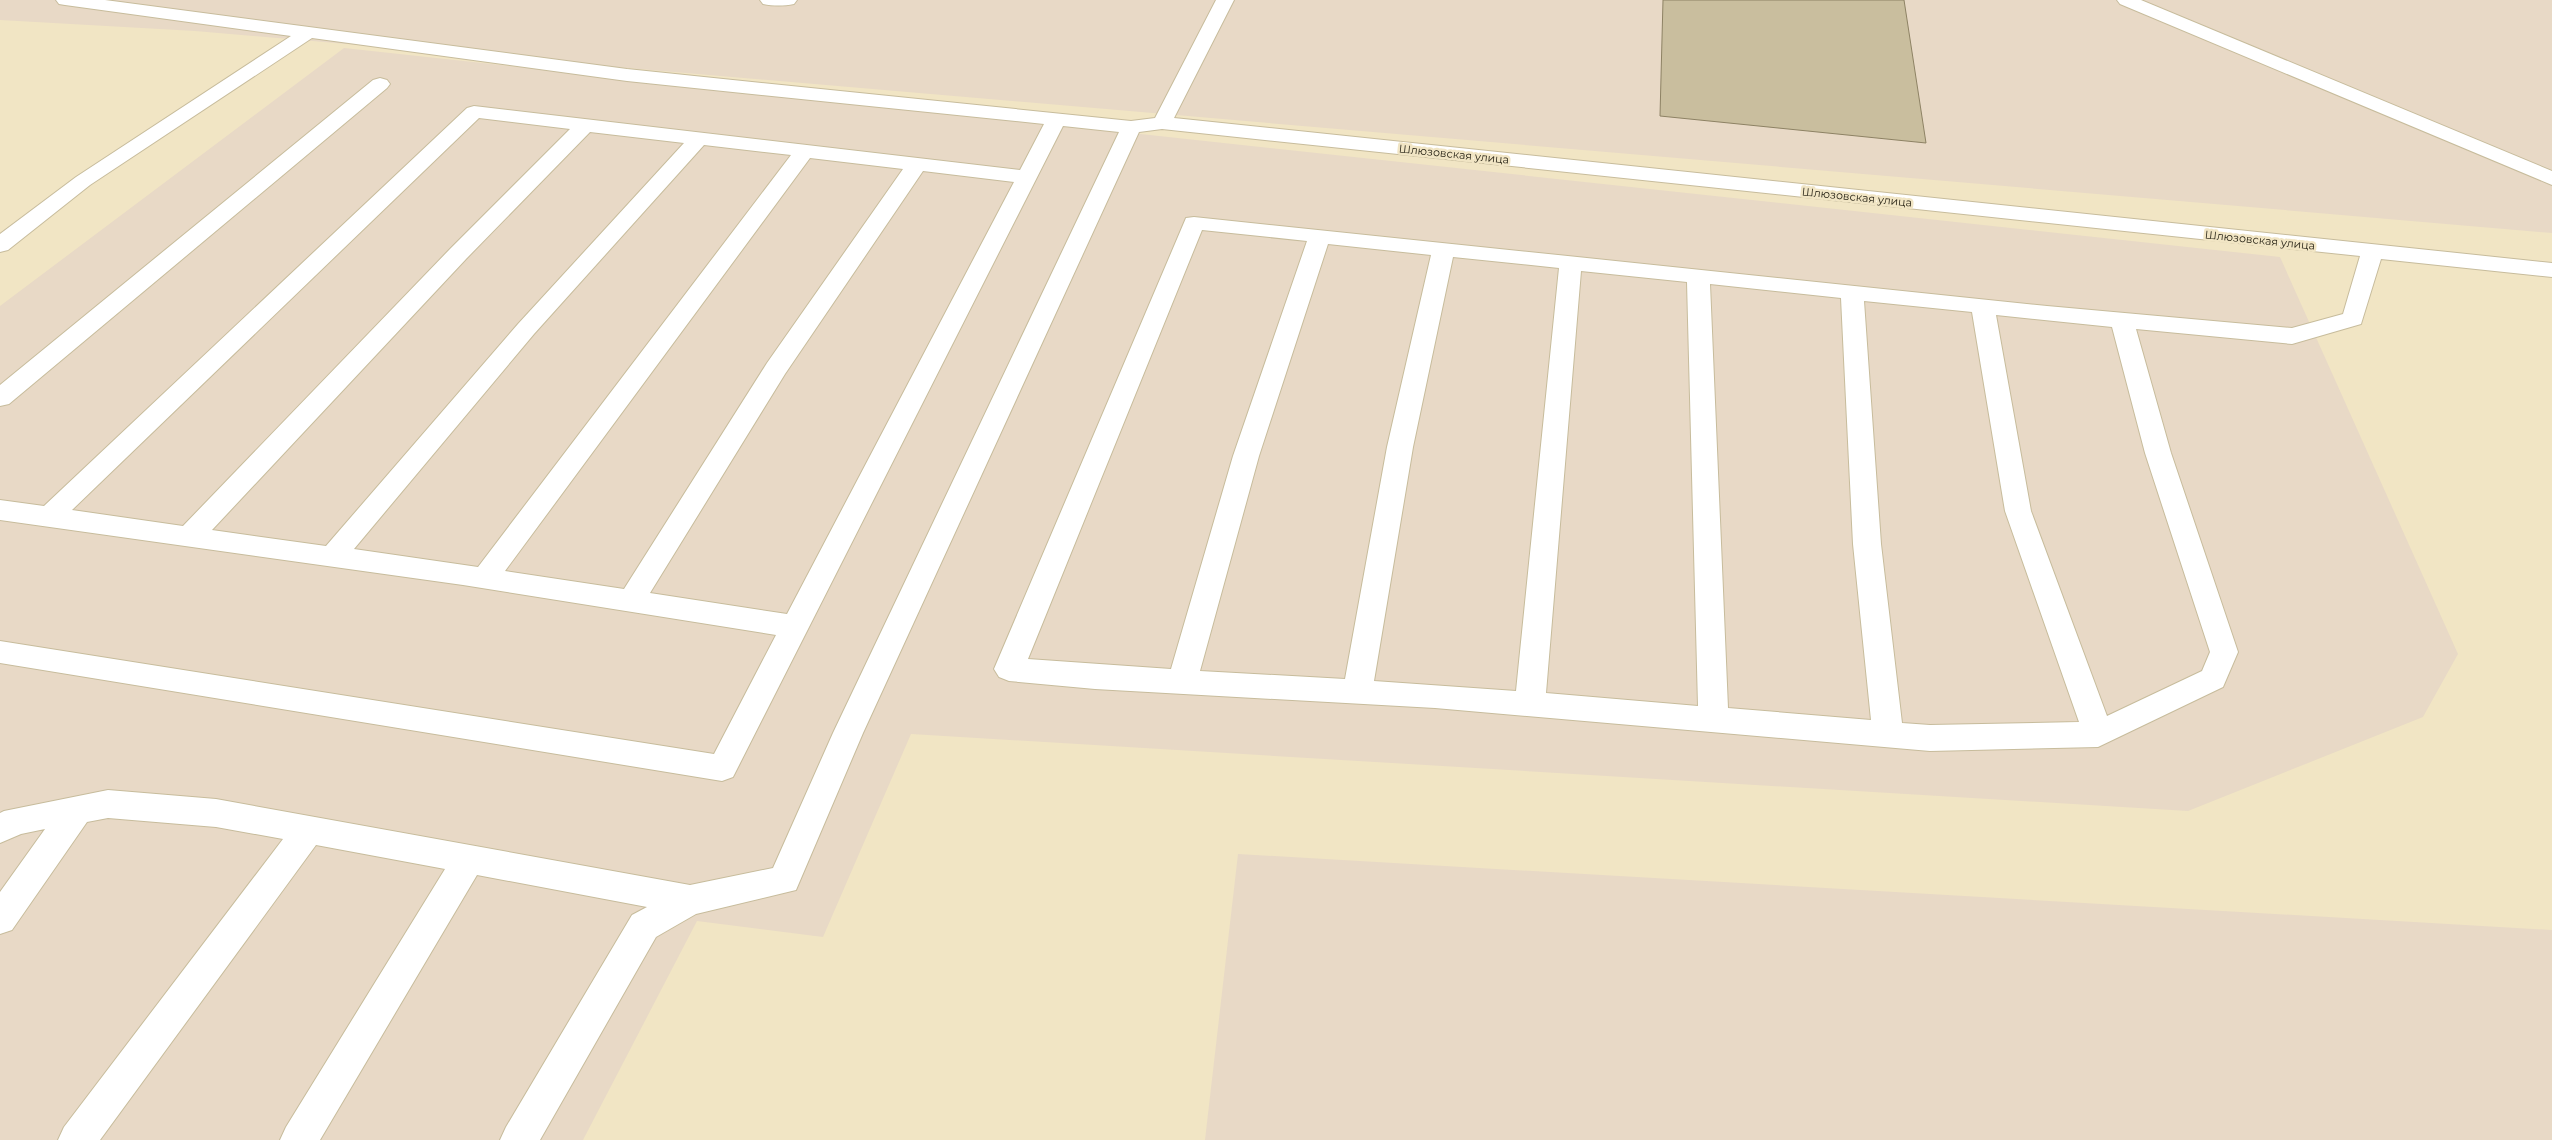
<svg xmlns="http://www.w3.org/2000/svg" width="2552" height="1140" font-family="Montserrat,sans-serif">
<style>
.industrial{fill:#e8d9c6}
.building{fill:#c9be9e;stroke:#8d8264}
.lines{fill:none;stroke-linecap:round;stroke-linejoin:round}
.minor-casing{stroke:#c7bc9c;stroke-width:2}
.minor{fill:#fff;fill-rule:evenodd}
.labels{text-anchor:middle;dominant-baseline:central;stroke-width:5;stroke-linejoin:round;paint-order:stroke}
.far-street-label{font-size:11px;fill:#231f12;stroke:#f1e5c4}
</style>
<rect width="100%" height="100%" fill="#f1e5c4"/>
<path class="industrial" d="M0 0H2552V233L195 31 0 20Z
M344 48 2280 257 2458 654 2423 717 2188 811 911 734 823 937 697 921 583 1140H0V306Z
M1238 854 2552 930V1140H1205Z"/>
<path class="building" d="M1663 0H1904L1926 143 1660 116Z"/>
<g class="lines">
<defs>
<path id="minor" d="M56 0H105L627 69 1131 121 1155 118 1216 0H1234L1174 118 2552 263V277L2381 259 2361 324 2292 344 2136 329 2171 453 2238 652 2223 687 2098 747 1930 751 1435 708 1095 689 1009 681 999 677 994 669 1186 218 1194 217 2047 306 2292 328 2343 314 2360 256 1162 129 1139 132 863 733 796 890 696 914 656 937 540 1140H500L506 1127 632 915 647 907 477 875 320 1140H280L286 1127 445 869 316 845 100 1140H58L64 1127 283 839 216 827 108 818 87 822 12 930 0 934V892L45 829 21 834 0 843V813L4 811 108 790 216 799 690 885 773 868 833 733 1119 132 1063 126 733 777 722 781 0 663V641L714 754 776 635 463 585 0 520V500L44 506 467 108 474 106 1020 170 1044 124 627 81 312 38 90 185 8 250 0 252V234L76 177 291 36 65 5 59 4ZM479 118 570 129 450 249 183 526 72 510ZM590 132 684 143 518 324 326 546 212 530 466 259ZM704 145 791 155 478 567 354 549 534 334ZM810 158 903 169 767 363 624 589 505 571ZM923 171 1014 182 787 614 650 593 785 374ZM1202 230 1307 241 1233 456 1171 669 1028 659ZM1328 244 1431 255 1387 447 1345 679 1200 671 1259 456ZM1453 257 1559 268 1516 691 1374 681 1413 447ZM1581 271 1687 282 1698 706 1546 693ZM1710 284 1841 298 1853 544 1871 720 1728 708ZM1864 301 1972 312 2005 511 2079 722 1930 725 1902 723 1881 544ZM1996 315 2112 327 2145 453 2210 652 2202 671 2107 716 2031 511Z
M760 0H797L794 4C784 6 773 6 763 4Z
M2117 0H2141L2552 171V185L2120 4Z
M380 78 387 80 390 84 387 88 9 404 0 406V385L373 80Z"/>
</defs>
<use href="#minor" class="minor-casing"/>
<use href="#minor" class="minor"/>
</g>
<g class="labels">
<g class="far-street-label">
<text transform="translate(1454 154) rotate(6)">Шлюзовская улица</text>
<text transform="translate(1857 197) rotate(6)">Шлюзовская улица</text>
<text transform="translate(2260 240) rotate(6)">Шлюзовская улица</text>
</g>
</g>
</svg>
